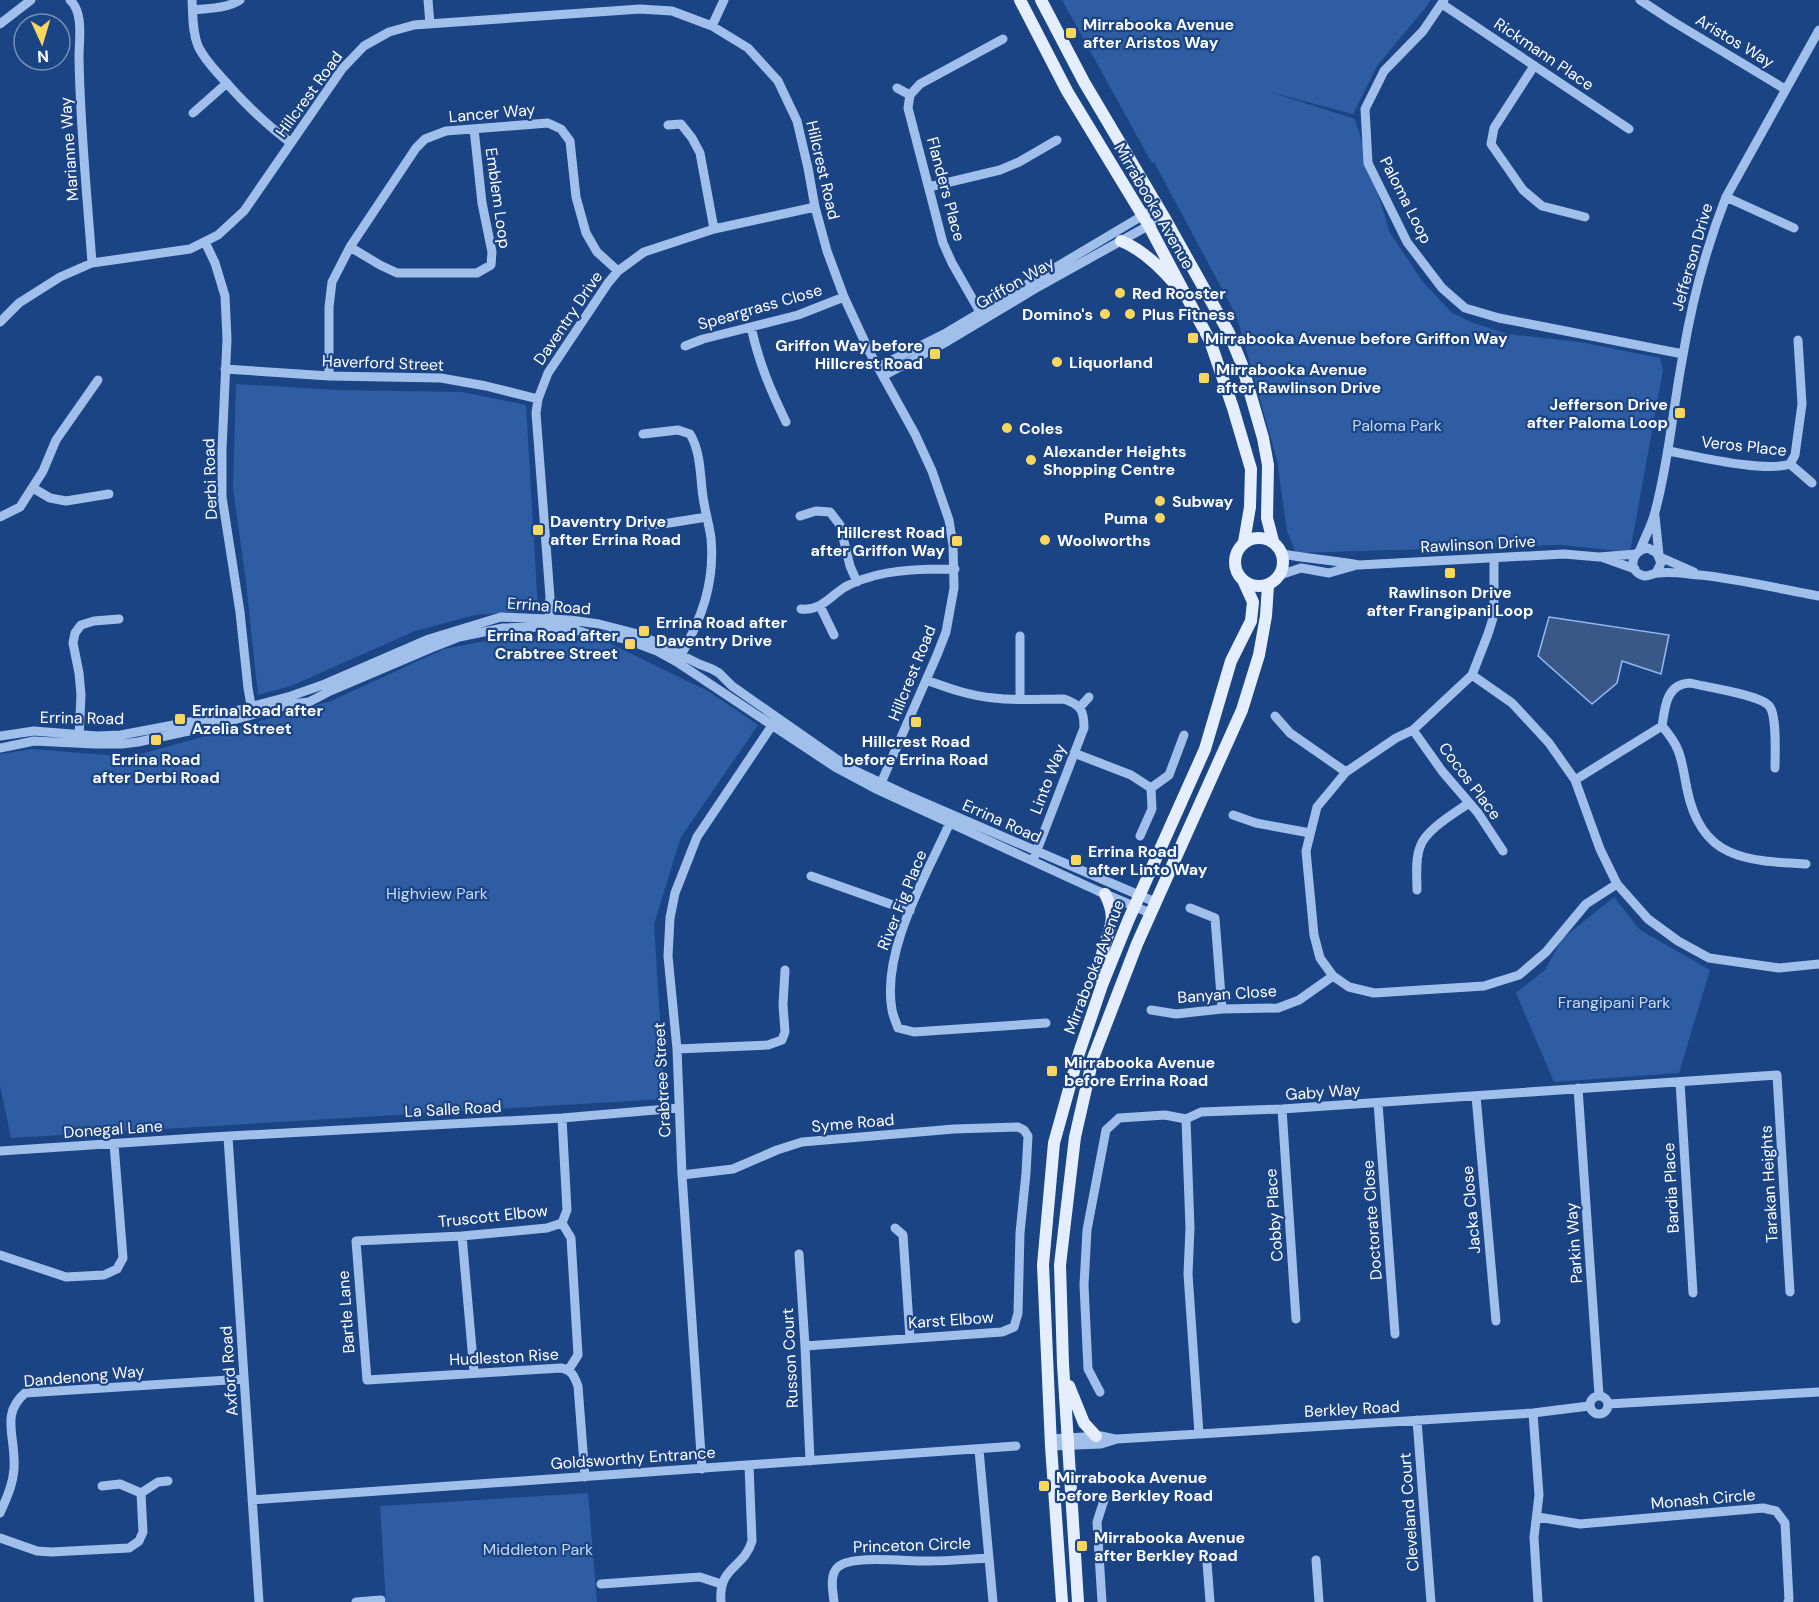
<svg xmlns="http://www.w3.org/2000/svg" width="1819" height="1602" font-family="'DM Sans',sans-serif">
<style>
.green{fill:#2e5da3}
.water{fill:#395888;stroke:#94b9ed;stroke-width:1.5}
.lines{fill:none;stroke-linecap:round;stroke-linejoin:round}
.minor{stroke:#a1bfeb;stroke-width:9}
.major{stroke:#e5eeff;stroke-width:12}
.poi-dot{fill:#fdd65d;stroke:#1b4485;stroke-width:2}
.labels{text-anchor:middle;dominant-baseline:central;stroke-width:4.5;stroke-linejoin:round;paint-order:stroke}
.poi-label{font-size:16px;font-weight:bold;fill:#fff;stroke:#1b4485;text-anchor:start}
.street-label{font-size:16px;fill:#fff;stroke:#1b4485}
.park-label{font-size:16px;fill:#c6daf8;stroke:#1b4485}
</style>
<rect width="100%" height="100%" fill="#1b4485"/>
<path class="green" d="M1062 0H1430L1426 7 1377 66 1353 114 1270 92 1355 119 1390 233 1423 282 1452 313 1471 322 1508 334 1580 342 1660 358 1663 370 1630 552 1561 545 1296 553 1287 531 1277 460 1237 317 1154 162 1152 163Z
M236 384 337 390 462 392 526 405 538 610 475 615 415 631 291 686 258 695 246 582 233 488Z
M516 635 607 642 708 691 758 725 681 837 654 924 665 1099 11 1138 0 1086V754L33 749 130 757 331 701 444 649Z
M1614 897 1640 930 1710 970 1679 1073 1554 1082 1516 993 1545 970 1562 939Z
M588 1493 597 1602H386L380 1506Z"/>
<path class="water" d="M1549 617 1669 635 1661 674 1622 661 1617 683 1592 704 1538 656Z"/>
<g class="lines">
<path class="minor" d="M70 0C84 13 79 39 79 57 80 126 87 194 92 263
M192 0C193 15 192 31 198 46 204 59 214 69 223 79 244 103 265 124 291 143
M428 0 430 24
M1444 0 1423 31 1384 71 1365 109 1368 163 1407 242 1442 288 1465 308 1499 318 1683 354
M1640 0 1672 21 1785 89
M1442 4 1629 129
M193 10C209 8 226 9 240 0
M0 24 31 0
M712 26 724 0
M1534 66 1494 128 1491 144 1523 190 1542 206 1585 217
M897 88 910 95
M193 113 227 83
M668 125 681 124 692 138 700 153 714 229
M929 187 1000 170 1019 162 1057 140
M1726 197 1794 228
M205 242 215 263 225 296 227 339 222 449V497L240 612 248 688 252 711
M350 247 380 265 397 273H477L491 265 492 252 482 203 474 129
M984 319 952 263 943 243 908 108 910 95 920 84 1003 39
M0 322 19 303 60 277 92 263 190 249 218 235 244 211 342 69 364 46 389 32 414 25 640 9 672 11 712 26 748 48 778 81 797 121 808 168 815 207 827 251 844 297 869 351 915 434 932 471 949 520 953 545 954 588 946 632 937 655 878 790
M751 327C759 363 770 389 786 422
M685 346 703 339 798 315 844 297
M878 367 944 334 1157 207
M225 369 329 376 441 378 486 386 538 399
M329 376V307L332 282 350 247 416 148 425 139 446 131 548 123 561 129 570 141 576 197 586 233 597 252 618 271
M883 376 948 341 1038 287 1164 217
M643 434 678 430 690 434C701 452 700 476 703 497 705 511 709 524 711 538 715 583 702 618 680 657
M1668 451C1696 456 1765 473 1790 464L1812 483
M1790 464 1795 455 1802 404 1798 340
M33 488 50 498 66 501 109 494
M800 516 816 511 830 512 840 525 850 566 857 582
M1655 516 1659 555
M0 517 20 507 43 471 56 440 98 380
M649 525 669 523 707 517
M1640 550C1645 537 1652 525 1655 512 1669 461 1673 407 1683 355 1692 301 1706 248 1726 197L1819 30
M1283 554C1308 559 1334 560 1359 565L1564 554 1599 557 1636 554
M1660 557 1694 572
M1494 558V615L1488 634 1472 675 1413 730 1396 738 1346 772 1317 807 1306 851 1314 935 1320 958 1333 976 1349 987 1374 993 1484 986 1519 975 1546 952 1586 904 1617 884
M1604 558 1635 569
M1656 573 1661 563 1657 553 1648 548C1630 550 1627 573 1645 576 1650 576 1653 573 1658 573 1671 571 1687 574 1700 575 1739 579 1780 589 1819 596
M1280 575 1301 568 1329 573 1357 565
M820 606 834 635
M801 609C821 611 829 597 845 587 852 583 860 580 867 578 894 569 927 569 955 569
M549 623 550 597 536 413 538 399 548 373 608 283 618 271 644 252 714 229 815 207
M1020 636V698
M1472 675 1512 703 1549 743 1575 780 1600 849 1617 884 1648 919 1678 941 1709 958 1779 968 1819 964
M926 680C948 688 970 696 994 698 1016 701 1041 699 1064 699 1081 705 1084 710 1084 728L1034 858
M1080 707 1089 697
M1275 716 1290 733 1346 772
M1662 726C1682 749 1681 759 1687 789 1701 859 1745 861 1806 864
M1413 730 1442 771 1478 813 1503 851
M0 736 34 731 97 736 121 735 205 719 291 696 325 684 429 639 501 617 570 620 599 624 634 633 653 641 699 664 712 669 719 673 732 686 835 758 856 771 911 797 1155 902
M79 737 81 695 79 673 73 643 75 633 81 625 94 621 119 619
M0 748 34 741 95 744H122L138 742 207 727 292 704 309 702 330 691 431 648 459 637 503 628 532 627 570 628 594 636H611L625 639 657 651 677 662 835 767 878 790 1098 891 1150 913
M1074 753 1131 775 1151 788
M1575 780 1662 726C1665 707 1666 684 1690 683 1706 687 1763 695 1770 707 1777 718 1775 754 1775 768
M1233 815 1256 823 1310 833
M952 818C928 873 881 949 892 1010 893 1016 896 1022 898 1028L914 1032 1046 1023
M1140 836 1152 809 1151 788 1169 775 1184 735
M811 876 910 911
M1417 890C1417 876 1415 860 1420 847 1425 830 1455 813 1469 803
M1190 908 1215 918 1222 1009
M1151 1010 1176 1014 1222 1009 1278 1008 1299 1000 1333 976
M677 1049 768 1045 782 1040 785 1032 783 1005 785 970
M1680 1082 1693 1293
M1578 1088 1599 1395
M1476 1096 1496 1321
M1378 1103 1395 1334
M1282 1109 1296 1319
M562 1118 567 1210 562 1223 547 1228 462 1236 356 1241 367 1380 561 1368C572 1370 574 1376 578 1386L585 1477
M228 1137 259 1602
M0 1151 212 1137 562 1118 679 1108
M682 1175 733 1169 777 1150 802 1142 954 1129 1018 1127 1024 1130 1028 1136 1026 1173 1020 1233 1018 1313 1014 1327 1002 1332 805 1346
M562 1223 571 1238 578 1355 569 1369
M895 1228 903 1235 910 1338
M462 1236 474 1372
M799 1254 805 1346 810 1461
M0 1255 66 1277 104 1275 117 1269 123 1258 114 1144
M1100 1392 1088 1369 1084 1285 1087 1230 1106 1130 1119 1118 1165 1115 1186 1119
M1590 1405a9 9 0 1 1 18 0a9 9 0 1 1-18 0Z
M1608 1404 1819 1392
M1533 1413 1539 1495 1534 1537 1538 1602
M1417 1420 1431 1602
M1199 1434 1188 1274 1190 1228 1186 1119 1201 1112 1282 1109 1777 1075 1790 1292
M1050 1439 1101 1436 1115 1439
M1051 1446 1101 1444 1117 1439 1199 1434 1533 1413 1589 1406
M979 1450 993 1602
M702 1469 682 1175 677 1049 668 956 670 918 675 893 697 837 775 721
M102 1486 120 1484 141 1493 158 1482 168 1481
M252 1500 1016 1446
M0 1513C6 1499 13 1485 14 1469 16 1435 0 1415 25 1393L244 1379
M1538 1517 1580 1524 1763 1508 1776 1511 1785 1523 1789 1600 1788 1602
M0 1538 37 1551 51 1552 129 1548 139 1541 143 1532 141 1493
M1316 1560 1319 1602
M1207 1562 1210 1602
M601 1584 700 1577 721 1584
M356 1602 381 1600
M721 1602C718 1566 744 1569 752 1541L749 1465
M834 1602C833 1591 829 1575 838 1567 852 1554 910 1562 929 1561 949 1561 970 1559 989 1558
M1102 1602 1097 1522 1105 1497"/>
<path class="major" d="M1020 0 1067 91 1149 226 1210 341 1233 408 1251 469 1250 507 1244 542
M1041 0 1084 82 1164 217 1229 333 1242 365 1263 438 1268 465 1267 518 1273 541
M1121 241C1142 249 1160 267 1174 283
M1235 562a24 24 0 1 1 48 0a24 24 0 1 1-48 0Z
M1102 980C1101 974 1100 967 1101 961 1104 932 1121 925 1105 894
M1069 1386 1084 1423 1096 1436
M1062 1602 1051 1446 1043 1265 1054 1143 1079 1053 1102 985 1128 921 1205 749 1231 661 1251 621 1253 602 1243 580
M1078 1602 1063 1364 1060 1265 1075 1137 1093 1058 1137 944 1242 710 1259 655 1266 616 1268 585"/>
</g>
<g class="poi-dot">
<rect x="1065" y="27" width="12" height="12" rx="3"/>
<circle cx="1120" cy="293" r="6"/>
<circle cx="1105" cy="314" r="6"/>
<circle cx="1130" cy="314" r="6"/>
<rect x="1187" y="332" width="12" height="12" rx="3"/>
<rect x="929" y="348" width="12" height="12" rx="3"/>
<circle cx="1057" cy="362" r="6"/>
<rect x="1198" y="372" width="12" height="12" rx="3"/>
<rect x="1674" y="407" width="12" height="12" rx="3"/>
<circle cx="1007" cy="428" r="6"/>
<circle cx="1031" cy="460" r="6"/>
<circle cx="1160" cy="501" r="6"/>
<circle cx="1160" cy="518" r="6"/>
<rect x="532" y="524" width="12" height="12" rx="3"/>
<circle cx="1045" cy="540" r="6"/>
<rect x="951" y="535" width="12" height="12" rx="3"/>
<rect x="1444" y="567" width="12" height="12" rx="3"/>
<rect x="638" y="625" width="12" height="12" rx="3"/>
<rect x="624" y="638" width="12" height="12" rx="3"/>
<rect x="174" y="713" width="12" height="12" rx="3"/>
<rect x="910" y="716" width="12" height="12" rx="3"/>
<rect x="150" y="734" width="12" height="12" rx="3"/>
<rect x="1070" y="854" width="12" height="12" rx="3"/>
<rect x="1046" y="1065" width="12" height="12" rx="3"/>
<rect x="1038" y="1480" width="12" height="12" rx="3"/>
<rect x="1076" y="1540" width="12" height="12" rx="3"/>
</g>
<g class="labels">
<g class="poi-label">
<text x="1083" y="24">Mirrabooka Avenue<tspan x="1083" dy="18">after Aristos Way</tspan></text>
<text x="1132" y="293">Red Rooster</text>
<text x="1093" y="314" text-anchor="end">Domino's</text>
<text x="1142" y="314">Plus Fitness</text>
<text x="1205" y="338">Mirrabooka Avenue before Griffon Way</text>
<text x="923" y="345" text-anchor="end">Griffon Way before<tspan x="923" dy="18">Hillcrest Road</tspan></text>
<text x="1069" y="362">Liquorland</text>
<text x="1216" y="369">Mirrabooka Avenue<tspan x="1216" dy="18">after Rawlinson Drive</tspan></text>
<text x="1668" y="404" text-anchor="end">Jefferson Drive<tspan x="1668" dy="18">after Paloma Loop</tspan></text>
<text x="1019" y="428">Coles</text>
<text x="1043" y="451">Alexander Heights<tspan x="1043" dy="18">Shopping Centre</tspan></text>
<text x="1172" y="501">Subway</text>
<text x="1148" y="518" text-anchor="end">Puma</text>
<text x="550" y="521">Daventry Drive<tspan x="550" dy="18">after Errina Road</tspan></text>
<text x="945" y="532" text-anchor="end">Hillcrest Road<tspan x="945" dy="18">after Griffon Way</tspan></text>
<text x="1057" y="540">Woolworths</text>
<text x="1450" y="592" text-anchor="middle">Rawlinson Drive<tspan x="1450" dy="18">after Frangipani Loop</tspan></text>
<text x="656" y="622">Errina Road after<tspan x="656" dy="18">Daventry Drive</tspan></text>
<text x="618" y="635" text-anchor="end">Errina Road after<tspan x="618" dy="18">Crabtree Street</tspan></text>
<text x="192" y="710">Errina Road after<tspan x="192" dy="18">Azelia Street</tspan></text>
<text x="916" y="741" text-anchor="middle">Hillcrest Road<tspan x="916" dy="18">before Errina Road</tspan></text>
<text x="156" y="759" text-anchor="middle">Errina Road<tspan x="156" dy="18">after Derbi Road</tspan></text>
<text x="1088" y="851">Errina Road<tspan x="1088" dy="18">after Linto Way</tspan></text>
<text x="1064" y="1062">Mirrabooka Avenue<tspan x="1064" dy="18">before Errina Road</tspan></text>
<text x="1056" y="1477">Mirrabooka Avenue<tspan x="1056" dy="18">before Berkley Road</tspan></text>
<text x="1094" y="1537">Mirrabooka Avenue<tspan x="1094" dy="18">after Berkley Road</tspan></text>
</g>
<g class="street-label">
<text transform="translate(1735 41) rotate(31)">Aristos Way</text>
<text transform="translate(1544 54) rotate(34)">Rickmann Place</text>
<text transform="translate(309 94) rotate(-54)">Hillcrest Road</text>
<text transform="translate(492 113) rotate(-5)">Lancer Way</text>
<text transform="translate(69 149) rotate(-94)">Marianne Way</text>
<text transform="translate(823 170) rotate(77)">Hillcrest Road</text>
<text transform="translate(946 189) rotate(75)">Flanders Place</text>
<text transform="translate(498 198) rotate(82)">Emblem Loop</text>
<text transform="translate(1406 200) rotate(63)">Paloma Loop</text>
<text transform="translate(1154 206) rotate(60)">Mirrabooka Avenue</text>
<text transform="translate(1692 257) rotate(-74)">Jefferson Drive</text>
<text transform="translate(1015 283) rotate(-30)">Griffon Way</text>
<text transform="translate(760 307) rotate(-16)">Speargrass Close</text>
<text transform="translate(568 318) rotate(-56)">Daventry Drive</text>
<text transform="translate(383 363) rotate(2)">Haverford Street</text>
<text transform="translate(1744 446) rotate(6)">Veros Place</text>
<text transform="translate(210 479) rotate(-92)">Derbi Road</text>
<text transform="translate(1478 544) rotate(-3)">Rawlinson Drive</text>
<text transform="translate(549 606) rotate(4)">Errina Road</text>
<text transform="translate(912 673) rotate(-68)">Hillcrest Road</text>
<text transform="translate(82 718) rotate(1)">Errina Road</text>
<text transform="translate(1048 779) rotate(-69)">Linto Way</text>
<text transform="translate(1470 781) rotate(53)">Cocos Place</text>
<text transform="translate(1002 821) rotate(24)">Errina Road</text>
<text transform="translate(902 900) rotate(-68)">River Fig Place</text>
<text transform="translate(1094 967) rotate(-69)">Mirrabooka Avenue</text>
<text transform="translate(1227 994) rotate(-4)">Banyan Close</text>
<text transform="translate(662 1080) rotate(-93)">Crabtree Street</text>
<text transform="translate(1323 1092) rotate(-4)">Gaby Way</text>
<text transform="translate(453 1109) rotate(-3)">La Salle Road</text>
<text transform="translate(853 1123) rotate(-5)">Syme Road</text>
<text transform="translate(113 1129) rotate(-4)">Donegal Lane</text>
<text transform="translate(1769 1184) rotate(-93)">Tarakan Heights</text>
<text transform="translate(1671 1188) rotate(-93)">Bardia Place</text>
<text transform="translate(1471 1210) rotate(-95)">Jacka Close</text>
<text transform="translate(1274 1215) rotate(-94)">Cobby Place</text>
<text transform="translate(493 1216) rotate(-6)">Truscott Elbow</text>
<text transform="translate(1372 1220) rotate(-94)">Doctorate Close</text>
<text transform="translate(1574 1243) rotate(-94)">Parkin Way</text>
<text transform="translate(346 1312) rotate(-94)">Bartle Lane</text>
<text transform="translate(951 1320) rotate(-4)">Karst Elbow</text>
<text transform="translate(504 1357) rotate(-3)">Hudleston Rise</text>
<text transform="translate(790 1358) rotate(-93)">Russon Court</text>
<text transform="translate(229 1371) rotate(-94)">Axford Road</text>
<text transform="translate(84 1376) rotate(-5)">Dandenong Way</text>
<text transform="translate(1352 1409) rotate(-3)">Berkley Road</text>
<text transform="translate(633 1458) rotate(-4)">Goldsworthy Entrance</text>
<text transform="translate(1703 1499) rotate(-5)">Monash Circle</text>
<text transform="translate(1409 1512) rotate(-94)">Cleveland Court</text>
<text transform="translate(912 1545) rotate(-2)">Princeton Circle</text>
</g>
<g class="park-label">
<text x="1397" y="425">Paloma Park</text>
<text x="437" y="893">Highview Park</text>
<text x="1614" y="1002">Frangipani Park</text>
<text x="538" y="1549">Middleton Park</text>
</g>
</g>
<g transform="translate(42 42) rotate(176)"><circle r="28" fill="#1b4485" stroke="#768fb6" stroke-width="1.5"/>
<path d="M0-4.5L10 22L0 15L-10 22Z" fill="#fdd65d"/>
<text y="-9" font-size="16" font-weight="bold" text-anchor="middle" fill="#ffffff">N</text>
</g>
</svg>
